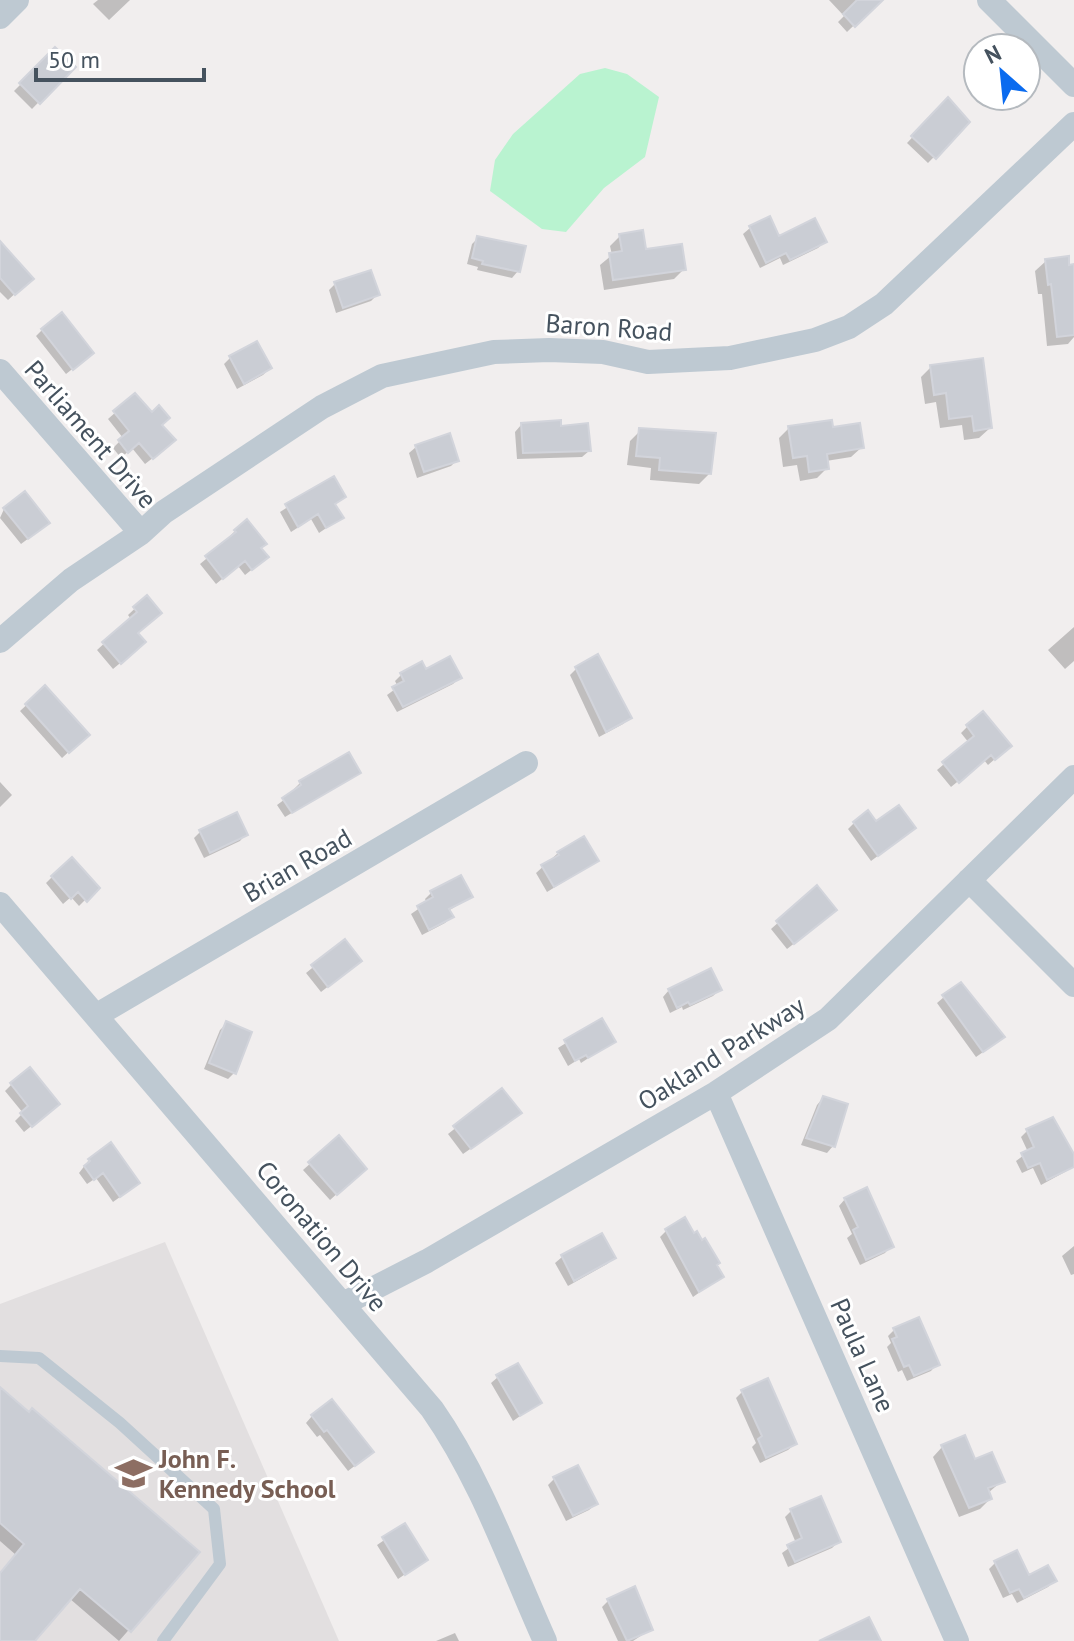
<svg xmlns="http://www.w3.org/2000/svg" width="1074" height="1641" font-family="'PT Sans',sans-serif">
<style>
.education{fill:#e2dfe0}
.green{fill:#b9f3d0}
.shadow{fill:#0003}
.building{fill:#cacdd4;stroke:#d2d4db;stroke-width:2}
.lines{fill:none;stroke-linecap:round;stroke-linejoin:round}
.service{stroke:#bec9d2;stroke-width:12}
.minor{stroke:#bec9d2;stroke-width:24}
.labels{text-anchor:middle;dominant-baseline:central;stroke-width:6;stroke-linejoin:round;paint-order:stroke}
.street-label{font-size:26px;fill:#45525e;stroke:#fff}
.education-label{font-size:26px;font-weight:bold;fill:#785e54;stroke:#fff;text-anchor:start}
</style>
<rect width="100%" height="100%" fill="#f1eeee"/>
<path class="education" d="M165 1242 339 1641H0V1304Z"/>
<path class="green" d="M605 68 627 74 659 97 645 157 604 188 566 232 542 229 490 191 495 160 513 134 580 74Z"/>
<path class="shadow" d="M98 0H130L109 20 93 4Z
M829 0H880L847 32 838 22 844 16Z
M55 50 73 67 32 109 14 91Z
M948 100 968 122 928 163 907 143Z
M769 218 779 238 824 242 818 248 783 265 780 258 760 268 743 234 750 228Z
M620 236 645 252 684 269 674 279 604 290 600 265 612 255 610 246Z
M478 238 518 271 512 278 477 270 478 267 467 264 472 244Z
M0 244 31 279 8 300 0 292Z
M1046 261 1074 266V337L1068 344 1047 346 1042 294H1038L1035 271Z
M335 284 377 295 371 301 336 313 329 290Z
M42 330 85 359 66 374 36 336Z
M256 344 270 368 263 375 237 389 224 364 230 358Z
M931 367 990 428 979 438 964 440 962 425 940 428 936 402 925 404 921 377Z
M135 395 160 425 167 447 145 464 132 448 121 458 113 448 123 438 108 419Z
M521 425 559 428 589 451 582 457 517 459 515 432Z
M789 428 831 429 862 447 851 457 826 461 827 468 817 478 800 481 797 465 783 467 779 438Z
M640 431 710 473 699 484 650 480 651 468 627 465 630 441Z
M416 447 457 460 451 466 417 478 409 453Z
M333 478 344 497 334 505 341 518 319 533 311 519 291 532 280 512Z
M4 509 41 529 21 544 0 518Z
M235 531 259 548 260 563 245 575 238 566 216 584 200 564 230 539 229 537Z
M146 598 136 634 137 649 113 669 97 650 131 619 128 615Z
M1074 627V661L1065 669 1048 650Z
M576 669 630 718 623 724 599 737 570 675Z
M425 672 460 677 453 684 397 712 387 695 398 687 395 681 401 675Z
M45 688 87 735 62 758 20 711Z
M967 727 1003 752 988 765 984 760 951 787 937 770 969 743 961 733Z
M358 773 285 817 277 805 296 791 294 789 300 783Z
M0 782 12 795 0 807Z
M854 823 876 824 907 834 871 861 848 829Z
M200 832 246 834 240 841 204 858 194 838Z
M558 853 597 861 547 892 536 873Z
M52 877 97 888 79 906 71 897 63 904 46 883Z
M817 888 828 917 787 949 771 929Z
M431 893 471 897 448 911 451 917 445 923 422 935 411 914 427 903 425 899Z
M344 942 353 967 321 992 306 973Z
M669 990H719L713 996 683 1010 682 1007 670 1013 663 997Z
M944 997 996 1043 976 1057 937 1003Z
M601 1021 614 1041 581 1063 579 1059 568 1066 558 1048Z
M227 1023 234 1073 228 1079 204 1069 220 1030Z
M11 1085 51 1110 24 1132 15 1121 23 1113 5 1091Z
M502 1091 513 1119 463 1154 448 1134Z
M823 1098 833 1146 827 1153 801 1145 817 1105Z
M1027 1131 1074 1159V1167L1041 1185 1033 1168 1022 1173 1016 1161 1028 1152 1021 1137Z
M339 1138 358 1175 330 1200 303 1170Z
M89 1160 131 1189 113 1202 96 1178 87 1184 79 1173Z
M845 1199 891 1246 885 1253 860 1265 847 1238 852 1234 839 1206Z
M666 1231 715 1266 721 1277 693 1297 660 1237Z
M602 1235 614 1258 607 1264 568 1286 555 1263 562 1257Z
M1074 1246V1274L1071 1275 1062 1256Z
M894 1330 937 1364 931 1371 907 1381 902 1370 898 1372 887 1347 891 1343 888 1336Z
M498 1377 539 1403 513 1421 491 1383Z
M0 1390 197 1552 119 1641 69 1598 32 1641H0V1574L16 1555 0 1541Z
M742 1392 795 1444 788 1450 760 1463 752 1447 756 1443 736 1398Z
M312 1416 365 1458 348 1471 320 1435 317 1437 306 1423Z
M943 1446 1002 1481 988 1493 990 1499 980 1509 959 1517 933 1457Z
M555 1478 596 1504 589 1510 566 1521 548 1485Z
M791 1511 838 1542 832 1548 788 1567 782 1553 796 1543 785 1517Z
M405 1526 426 1560 398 1579 377 1545Z
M995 1563 1028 1577 1054 1581 1048 1587 1017 1603 1012 1594 1003 1598 989 1569Z
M609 1600 651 1629 633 1641H618L602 1607Z
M455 1633 459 1641H436Z"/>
<path class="building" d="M857 0H883L855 27 843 14Z
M55 47 76 67 40 104 19 83Z
M948 97 970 122 936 159 911 136Z
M770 216 779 236 815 218 827 242 790 260 786 253 766 263 749 226Z
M643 230 646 249 682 244 686 270 613 280 609 253 622 251 619 234Z
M477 236 526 246 520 272 482 264 483 261 472 258Z
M0 241 34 279 15 295 0 278Z
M1069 256V265L1074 264V335L1057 337 1051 284 1048 285 1045 259Z
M371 270 380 295 343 308 334 282Z
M62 312 94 353 73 370 41 329Z
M257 341 272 368 244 384 229 356Z
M983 358 992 428 974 431 972 416 949 419 946 393 934 395 930 365Z
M135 393 152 412 159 405 170 418 162 425 176 440 153 459 139 443 128 453 118 440 129 431 113 411Z
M561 420V426L588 423 591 451 523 453 521 423Z
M832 420 833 427 860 423 864 448 827 454 829 469 809 472 807 456 793 458 788 426Z
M639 428 716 433 711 474 659 470 660 458 636 456Z
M450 433 459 461 424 472 415 445Z
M334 476 346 497 335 504 344 518 326 528 318 514 298 527 285 504Z
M25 491 50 523 28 539 3 508Z
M247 519 267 544 261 548 269 557 252 570 245 561 223 579 205 556 236 532 234 530Z
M147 595 162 613 138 633 146 642 121 664 102 642 137 612 133 607Z
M598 654 632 718 606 732 575 667Z
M450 656 462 678 403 707 392 687 404 681 400 673 422 661 426 669Z
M45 685 90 735 69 753 25 704Z
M983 711 1012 746 995 760 991 755 959 783 942 762 974 736 966 725Z
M349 752 361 773 292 813 282 798 301 785 299 781Z
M899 805 916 828 878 856 853 822 868 810 876 821Z
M237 812 248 835 210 853 199 830Z
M584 836 599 861 554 887 541 865 559 855 557 852Z
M72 857 100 888 87 902 78 892 71 899 51 876Z
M461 875 473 897 449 909 454 917 429 930 417 906 433 897 430 891Z
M817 885 837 910 794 944 776 921Z
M345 939 362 961 328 987 311 965Z
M711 968 722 990 690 1005 688 1002 677 1008 668 989Z
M961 982 1005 1037 983 1052 942 995Z
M602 1018 616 1042 588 1058 586 1055 575 1061 564 1040Z
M226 1021 252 1032 236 1074 209 1063Z
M30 1067 60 1104 32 1127 20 1113 28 1106 10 1083Z
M502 1088 522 1113 471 1149 453 1126Z
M823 1096 848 1104 835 1147 806 1138Z
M1053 1117 1074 1154V1167L1047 1180 1040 1163 1028 1168 1021 1153 1034 1147 1026 1129Z
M339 1135 367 1169 337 1195 308 1162Z
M111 1142 140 1183 120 1197 103 1173 94 1180 84 1166 90 1161 88 1159Z
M867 1187 894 1247 866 1260 853 1230 858 1227 844 1198Z
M685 1217 694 1233 697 1231 702 1240 705 1238 720 1263 717 1265 724 1277 699 1292 665 1229Z
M602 1233 616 1258 574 1281 561 1255Z
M919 1317 940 1365 914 1376 909 1365 904 1367 892 1339 897 1337 893 1328Z
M518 1363 542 1403 520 1416 496 1375Z
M768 1378 797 1444 766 1458 758 1439 762 1436 741 1390Z
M0 1387 29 1412 32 1408 200 1552 131 1632 80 1589 35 1641H0V1573L24 1544 0 1523Z
M332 1399 374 1452 355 1466 327 1430 324 1432 311 1415Z
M965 1435 975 1459 992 1452 1005 1482 988 1488 992 1499 969 1508 941 1445Z
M578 1465 598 1504 573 1516 553 1477Z
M821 1496 841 1542 795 1562 787 1545 802 1538 790 1509Z
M405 1523 428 1560 405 1575 382 1537Z
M1017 1550 1029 1575 1048 1565 1057 1581 1024 1598 1019 1589 1010 1593 994 1561Z
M635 1586 653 1630 627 1641 607 1599Z
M869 1617 881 1641H819Z"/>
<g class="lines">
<path class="service" d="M0 1356 39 1358 120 1423 214 1509 220 1564 163 1641"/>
<path class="minor" d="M989 0 1074 85
M0 17 17 0
M0 371 141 533
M0 641 71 580 141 533 164 512 322 407 382 376 494 352 549 350 603 352 648 362 730 358 815 340 849 327 884 304 1074 124
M969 880 1074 985
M0 904 432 1409C481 1479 510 1563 545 1641
M97 1015 526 763
M716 1093 957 1641
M343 1304 427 1261 716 1093 828 1019 1074 777"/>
</g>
<defs>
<symbol id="school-bare" viewBox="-9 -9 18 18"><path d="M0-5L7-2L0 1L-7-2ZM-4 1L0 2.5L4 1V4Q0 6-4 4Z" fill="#8d6e63" stroke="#fff" stroke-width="2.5" paint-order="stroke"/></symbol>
</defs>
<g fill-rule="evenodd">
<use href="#school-bare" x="108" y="1448" width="51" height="51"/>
</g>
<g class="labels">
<g class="street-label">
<text transform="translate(609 327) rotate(4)">Baron Road</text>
<text transform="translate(91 434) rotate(49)">Parliament Drive</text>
<text transform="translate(297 865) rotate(-30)">Brian Road</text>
<text transform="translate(721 1053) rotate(-32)">Oakland Parkway</text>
<text transform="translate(322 1236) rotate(50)">Coronation Drive</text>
<text transform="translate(863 1355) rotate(66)">Paula Lane</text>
</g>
<g class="education-label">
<text x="159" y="1458">John F.<tspan x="159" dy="30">Kennedy School</tspan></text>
</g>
</g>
<g transform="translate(1002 72) rotate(333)"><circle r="38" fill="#ffffff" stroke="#b5babf" stroke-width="2"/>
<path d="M0-6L14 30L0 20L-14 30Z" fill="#0a6bef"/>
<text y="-12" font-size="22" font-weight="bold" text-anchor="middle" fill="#45525e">N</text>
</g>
<path d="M36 68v12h168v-12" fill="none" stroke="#45525e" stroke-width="4"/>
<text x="48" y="68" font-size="24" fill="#45525e" stroke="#ffffff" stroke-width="6" paint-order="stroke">50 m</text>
</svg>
